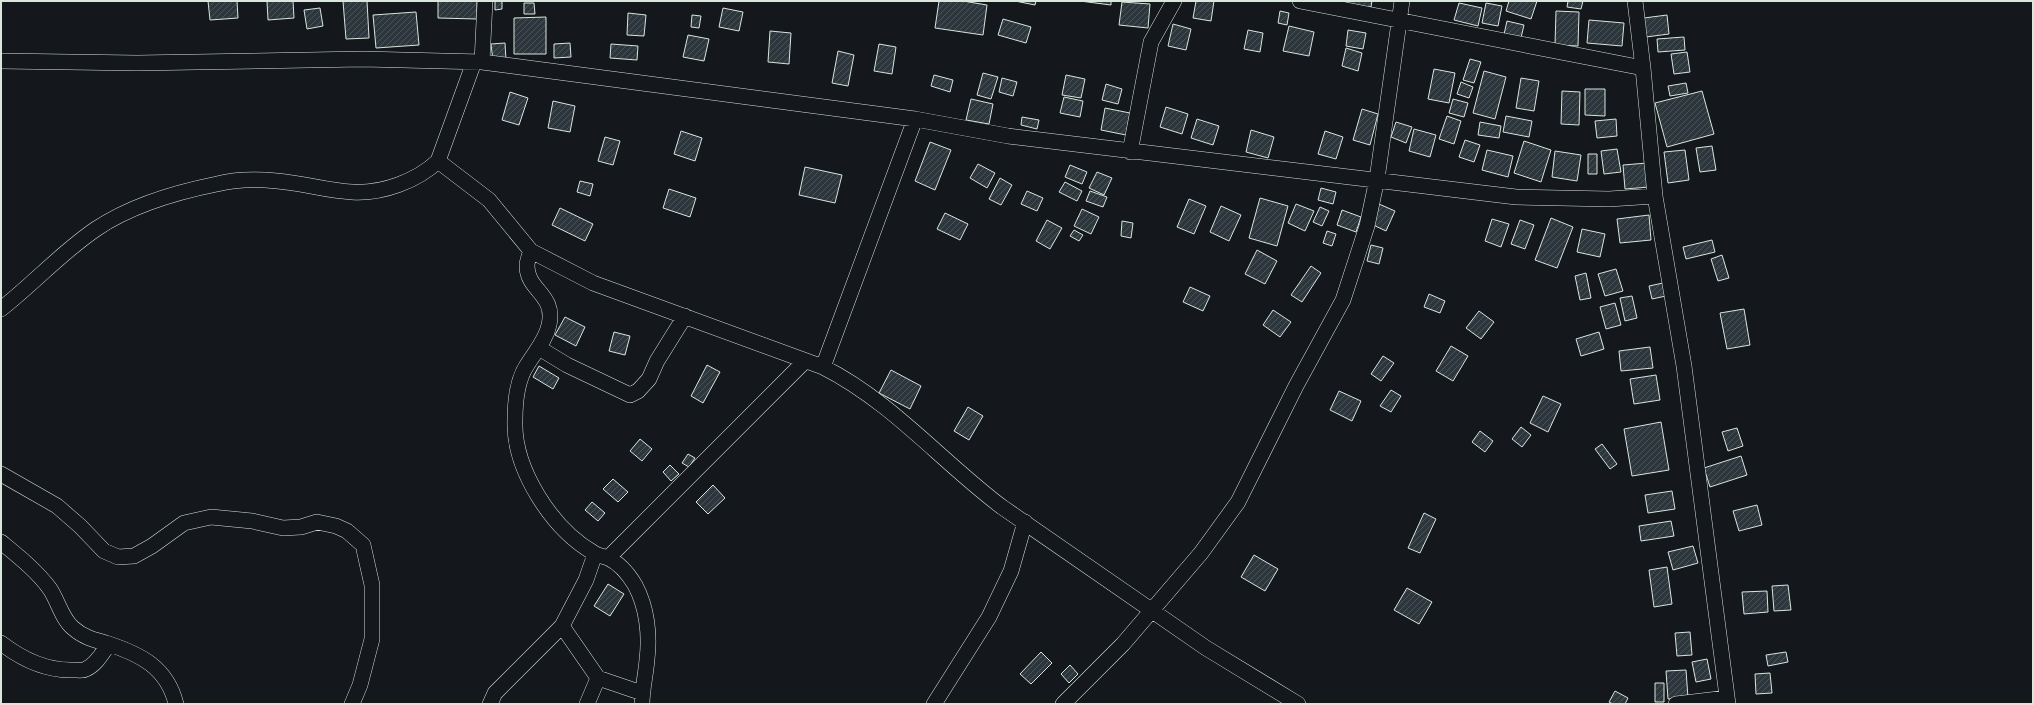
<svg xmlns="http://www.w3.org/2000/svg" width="2034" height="705" font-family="Inter,sans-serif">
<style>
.building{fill:url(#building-hatch);stroke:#d8e6dc}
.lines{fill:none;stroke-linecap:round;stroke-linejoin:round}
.street-casing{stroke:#d8e6dc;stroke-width:16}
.street{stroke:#14181c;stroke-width:15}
</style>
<defs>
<pattern id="building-hatch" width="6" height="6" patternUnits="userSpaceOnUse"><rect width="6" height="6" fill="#2c363c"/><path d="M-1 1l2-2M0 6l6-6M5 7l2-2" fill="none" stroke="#4a5358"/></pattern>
</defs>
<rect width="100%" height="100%" fill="#14181c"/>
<path class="building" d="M208 1H237L238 18 210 20Z
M267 1H293L294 18 268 20Z
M343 1H367L369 38 346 39Z
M438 1H477V19L438 18Z
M495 1H502V9L495 10Z
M939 1H963L987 5 983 35 935 28Z
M1015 1H1036L1035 5Z
M1080 1H1111V5Z
M1196 1H1214L1211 21 1193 18Z
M1346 1H1372L1371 7 1346 6Z
M1509 1H1537L1531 19 1506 11Z
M1568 1H1583L1581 9 1567 7Z
M1122 2 1150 4 1148 28 1119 25Z
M524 3H534L535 14H524Z
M1459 3 1482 8 1478 26 1454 20Z
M1486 3 1502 6 1498 26 1482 23Z
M320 8 323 26 307 29 304 10Z
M723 8 743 12 739 31 719 27Z
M1280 11 1289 13 1287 25 1278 23Z
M1556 11 1579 12 1578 46 1555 45Z
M416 12 419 45 376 48 373 15Z
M628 13 646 15 644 36 627 35Z
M692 15 701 16 699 28 691 27Z
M1667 15 1669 34 1646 37 1644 18Z
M546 17V54H514V18Z
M1003 19 1031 27 1026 43 998 35Z
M1589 20 1624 23 1622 46 1587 43Z
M1507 21 1524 25 1520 42 1503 39Z
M1173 24 1191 29 1186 50 1168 46Z
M1289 26 1314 32 1309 56 1283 51Z
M1248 30 1263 33 1260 52 1244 49Z
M1348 30 1366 33 1363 49 1346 46Z
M770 31 791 33 789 64 768 62Z
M688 35 709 39 704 61 683 57Z
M1684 37 1685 50 1658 52 1657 39Z
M505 43 506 60 493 61 491 44Z
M570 43 571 57 554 58V44Z
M611 44 638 46 637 60 610 58Z
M879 44 896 47 892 74 874 71Z
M1346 48 1362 53 1358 71 1342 66Z
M838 51 854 55 848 86 832 83Z
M1687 52 1690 72 1674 74 1671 54Z
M1470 59 1481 62 1474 83 1463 80Z
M1434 69 1455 73 1449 103 1428 99Z
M1484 71 1506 77 1495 119 1473 113Z
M983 73 998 77 991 99 977 95Z
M934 75 953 80 950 92 931 86Z
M1066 75 1085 79 1081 98 1062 95Z
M1002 78 1017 82 1013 96 999 92Z
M1521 78 1539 81 1534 111 1516 108Z
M1461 82 1473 87 1469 98 1457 94Z
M1686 83 1688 93 1670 96 1668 86Z
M1106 84 1122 89 1118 104 1102 100Z
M1585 89H1605V116L1585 115Z
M1562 91 1580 92 1579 125 1561 124Z
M1702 91 1714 134 1667 147 1655 103Z
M510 92 528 98 519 125 502 120Z
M1064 97 1083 101 1080 117 1060 113Z
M971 99 993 104 989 124 966 120Z
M1453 99 1468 103 1464 117 1449 113Z
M553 101 575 106 570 132 548 128Z
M1166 107 1188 114 1182 134 1160 127Z
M1105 108 1130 113 1126 135 1101 130Z
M1362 109 1378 114 1370 145 1353 140Z
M1447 116 1461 121 1454 144 1439 139Z
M1506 116 1532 121 1529 137 1503 132Z
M1022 117 1039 120 1037 129 1021 125Z
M1197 119 1219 126 1213 145 1191 138Z
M1616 119 1617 136 1597 138 1595 121Z
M1396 122 1412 127 1406 143 1391 137Z
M1480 122 1501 126 1499 138 1478 135Z
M1414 129 1436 135 1430 157 1409 151Z
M1251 130 1274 137 1268 158 1246 152Z
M681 131 702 138 695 161 674 154Z
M1325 131 1343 137 1336 159 1318 154Z
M605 137 620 141 613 165 598 161Z
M1465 140 1480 145 1474 162 1459 157Z
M1524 141 1551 150 1541 182 1514 173Z
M930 142 951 150 935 190 915 181Z
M1712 146 1716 170 1700 172 1696 148Z
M1617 149 1621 172 1604 174 1601 151Z
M1487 150 1513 156 1508 177 1482 170Z
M1685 150 1689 180 1668 183 1664 152Z
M1555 151 1581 155 1577 181 1552 177Z
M1588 154H1597V174H1588Z
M1647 163 1649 187 1625 189 1623 165Z
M978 164 995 173 987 188 970 178Z
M1070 165 1087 172 1082 184 1065 177Z
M805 167 842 175 835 203 799 195Z
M1097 172 1112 178 1104 195 1089 188Z
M1000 178 1012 185 1001 205 989 199Z
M580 181 593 184 590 196 577 192Z
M1065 182 1082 191 1077 201 1059 192Z
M1321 188 1336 192 1333 204 1318 200Z
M669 189 696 198 690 217 663 208Z
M1027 191 1043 198 1037 211 1021 204Z
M1090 191 1107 197 1103 207 1086 201Z
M1260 198 1288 206 1277 246 1249 238Z
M1189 199 1206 206 1194 234 1177 227Z
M1296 204 1314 211 1305 231 1288 223Z
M1379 204 1395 211 1386 231 1371 224Z
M1221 206 1241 215 1229 241 1210 232Z
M1320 207 1329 211 1322 226 1313 222Z
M560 208 593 224 585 241 552 225Z
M1082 209 1099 217 1091 234 1074 226Z
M1342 210 1361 217 1356 232 1337 225Z
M945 213 968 224 960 240 937 229Z
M1649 215 1651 240 1620 243 1617 219Z
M1551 218 1573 227 1557 268 1535 260Z
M1492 219 1509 224 1501 247 1485 241Z
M1047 220 1062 228 1050 249 1036 241Z
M1520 220 1534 225 1525 249 1511 244Z
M1122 221 1133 223 1131 238 1121 236Z
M1582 229 1605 234 1600 257 1577 252Z
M1074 230 1083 235 1079 241 1070 236Z
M1327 231 1336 234 1332 246 1323 243Z
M1712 240 1715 252 1686 259 1683 247Z
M1371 245 1383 248 1379 264 1367 261Z
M1257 250 1277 261 1265 284 1245 274Z
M1722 255 1729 278 1718 281 1711 259Z
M1311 266 1321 273 1302 302 1291 295Z
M1616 269 1623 291 1605 296 1598 274Z
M1586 273 1591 298 1580 300 1575 276Z
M1663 283 1666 296 1652 299 1649 286Z
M1190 287 1210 296 1203 311 1183 302Z
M1429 294 1445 301 1440 313 1424 307Z
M1632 296 1637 318 1625 321 1620 298Z
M1615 303 1621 325 1606 329 1600 307Z
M1744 309 1750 345 1727 349 1720 313Z
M1273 310 1291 322 1280 337 1263 325Z
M1479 311 1494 322 1481 339 1466 328Z
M565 317 585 327 576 346 555 335Z
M614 332 630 336 625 355 609 351Z
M1599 332 1604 349 1581 356 1576 339Z
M1451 346 1468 356 1453 381 1436 371Z
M1650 347 1653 368 1621 371 1619 351Z
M1383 356 1394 363 1381 381 1371 374Z
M707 365 720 372 703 403 691 396Z
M539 366 559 378 553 389 533 377Z
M891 370 921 386 910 409 879 393Z
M1656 375 1660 400 1634 404 1630 379Z
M1391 390 1401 396 1391 412 1380 406Z
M1339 391 1361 401 1352 421 1330 410Z
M1543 396 1561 404 1548 432 1530 423Z
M968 407 983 416 969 440 954 431Z
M1661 422 1669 470 1632 476 1624 429Z
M1521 427 1531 435 1522 447 1512 439Z
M1737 428 1743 446 1728 451 1722 432Z
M1480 431 1493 441 1485 452 1472 442Z
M640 439 652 449 642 461 630 451Z
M1602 444 1617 464 1610 469 1595 449Z
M688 454 695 458 689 467 682 463Z
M1741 456 1747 475 1710 487 1704 468Z
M670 465 679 474 671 481 663 472Z
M613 479 628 492 618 502 603 489Z
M713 485 725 498 708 514 696 502Z
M1672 491 1675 509 1648 513 1645 495Z
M592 502 605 513 598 521 585 510Z
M1757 505 1762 525 1739 531 1733 511Z
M1424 513 1436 519 1420 553 1408 548Z
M1671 521 1674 536 1641 541 1639 526Z
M1693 546 1698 563 1673 570 1668 552Z
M1254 555 1278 569 1265 591 1241 577Z
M1667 567 1672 604 1654 607 1649 570Z
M608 584 624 594 610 616 594 606Z
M1788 585 1791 610 1774 611 1772 586Z
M1407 588 1432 602 1419 624 1394 610Z
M1767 591 1768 612 1744 614 1742 592Z
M1690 632 1692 655 1677 656 1675 633Z
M1041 652 1052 663 1031 684 1020 674Z
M1786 652 1788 662 1768 666 1766 655Z
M1707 659 1711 679 1696 682 1692 662Z
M1070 665 1078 674 1069 683 1061 674Z
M1686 670 1688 698 1668 699 1666 671Z
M1770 673 1772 693 1756 694 1755 674Z
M1655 683H1664V702H1655Z
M1615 691 1628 698 1625 704H1613L1609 702Z"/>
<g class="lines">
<defs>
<path id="street" d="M1300 1 1643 68
M1635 1 1643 68 1655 196 1684 366 1728 704
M1 61 137 63 363 59 482 62 915 119 1008 136 1516 197 1609 199 1655 196
M482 62 485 1
M1130 152 1151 42 1174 1
M438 161 489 200 531 251 593 283 823 367C891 401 942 462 1002 507L1206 648 1298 704
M531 251C529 256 527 261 527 266 527 291 556 294 549 325 546 340 535 352 527 365 517 380 515 403 515 420 513 469 552 529 594 553 598 556 603 556 608 558 619 563 629 575 635 585 647 607 650 635 647 659 646 674 642 689 642 704
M1 309C33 284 62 252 96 229 130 206 177 192 217 184 237 179 258 179 277 181 303 183 327 191 352 192 382 194 417 181 438 161L474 62
M539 348 567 365 630 395 638 391 649 379 657 361 685 316
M823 367 915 119
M1 474 57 506 80 526 104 551 118 557 134 556 152 546 184 523 211 517 252 521 283 528 301 527 317 522 336 526 347 531 363 545 372 585V639L360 685 352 704
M1 542C18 556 37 571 50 589 58 601 62 619 73 628 83 637 94 640 106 643 140 654 167 667 176 704
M608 558 805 361
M562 626 598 678 642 693
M1 643C23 660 46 671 74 670 78 670 83 671 86 669 97 664 102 653 109 644
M490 704 495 693 562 626 586 580 595 554
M587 704 598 678
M934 704 989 617 1011 571 1025 522
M1063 704 1123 644 1201 553 1238 502 1296 386 1343 300 1367 226 1377 179 1402 1
M1676 704 1727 698"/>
</defs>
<use href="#street" class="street-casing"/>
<use href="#street" class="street"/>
</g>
<rect width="2034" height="705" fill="none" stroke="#d8e6dc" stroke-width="4"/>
</svg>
